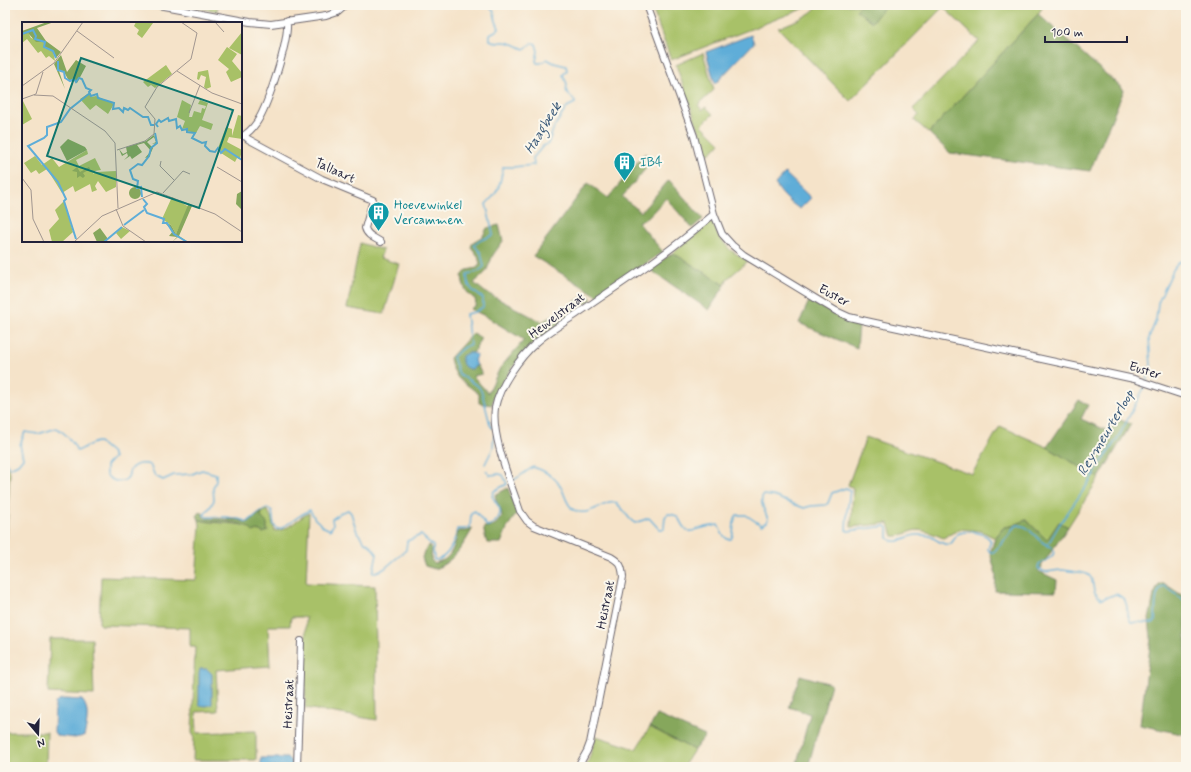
<svg xmlns="http://www.w3.org/2000/svg" width="1191" height="772" font-family="Mynerve,sans-serif">
<style>
.green{fill:#a8c167;stroke:#657251}
.forest{fill:#86a75c;stroke:#54644c}
.water{fill:#5eadd8;stroke:#40688a}
.lines{fill:none;stroke-linecap:round;stroke-linejoin:round}
.stream{stroke:#5eadd8;stroke-width:1.5}
.street-casing{stroke:#6c666d;stroke-width:8}
.street{stroke:#fff;stroke-width:6}
.labels{text-anchor:middle;dominant-baseline:central;stroke-width:4;stroke-linejoin:round;paint-order:stroke}
.culture-label{font-size:13px;fill:#0d838f;stroke:#fbf7ec;text-anchor:start}
.street-label{font-size:13px;fill:#22223b;stroke:#fbf7ec}
.water-label{font-size:14px;font-style:italic;fill:#3a5a7a;stroke:#fbf7ec}
.inset-river{fill:none;stroke:#5eadd8;stroke-width:2}
.inset-road{fill:none;stroke:#a19690;stroke-width:1}
.view{fill:#0f766e;fill-opacity:0.15;stroke:#0f766e;stroke-width:2}
.inset-edge{fill:none;stroke:#22223b;stroke-width:2}
</style>
<rect width="100%" height="100%" fill="#fbf7ec"/>
<filter id="ink" filterUnits="userSpaceOnUse"><feTurbulence type="fractalNoise" baseFrequency=".025" numOctaves="2"/><feDisplacementMap in="SourceGraphic" scale="8" xChannelSelector="R" yChannelSelector="G"/><feConvolveMatrix kernelMatrix="1 2 1 2 8 2 1 2 1" color-interpolation-filters="sRGB"/></filter>
<filter id="wash" filterUnits="userSpaceOnUse"><feTurbulence type="fractalNoise" baseFrequency=".012" numOctaves="4" result="noise"/><feDisplacementMap in="SourceGraphic" scale="16" xChannelSelector="R" yChannelSelector="G"/><feGaussianBlur stdDeviation="0.9" result="paint"/><feColorMatrix in="noise" values="0 0 0 0 0 0 0 0 0 0 0 0 0 0 0 0 0 1.4 0 .05"/><feComposite in="paint" operator="in"/></filter>
<g filter="url(#wash)">
<rect width="100%" height="100%" fill="#f5e3c9"/>
<path class="green" d="M185 5H218L217 11Z
M651 5H810V6L671 60Z
M818 5H1044L1038 14 929 133 914 120 919 115 913 109 979 41 943 7 850 101 778 28C789 23 812 16 818 5Z
M703 53 714 90 698 105 702 110 706 107 713 114 702 125 720 143 711 153 707 154 676 65Z
M712 221 719 237 730 250 748 261 727 279 725 285 673 253Z
M360 243 383 250 380 258 399 264 384 314 347 308Z
M1000 426 1047 447 1099 478 1068 527 1059 522 1047 540 1026 520 1012 526 1004 527 995 538 981 531 960 529 943 538C935 534 920 528 912 531 905 533 900 537 893 536L889 523 851 527 853 488 848 485 866 437 972 474Z
M5 464 10 472 5 571Z
M267 510C272 515 272 524 275 531 290 530 296 519 309 513L306 583 375 586 377 720 305 708 306 617H291L290 626H268L270 666 216 670 218 711 196 712 197 733 256 731V760H193L194 735H193L192 733 195 647H190V628L101 625 99 623 101 577 196 580 200 525 199 520C215 524 231 522 247 526L249 528 258 530 267 529 261 517 262 512Z
M50 639H92L94 695 48 693Z
M650 727 694 750 683 767H585L588 762 596 736 636 749Z
M5 732H47L46 767H5Z"/>
<path class="forest" d="M861 5H886L872 22 856 10Z
M1038 14 1124 90 1090 171 950 153 929 133Z
M645 153 652 161 622 197 641 212 669 180 703 219 692 228 666 198 647 218 638 222 663 252 598 296 533 256 588 183 608 198Z
M499 225 503 241 493 255 486 272 474 283 485 292 542 322 587 294 592 299 532 344 512 368 494 397 492 405 479 403V394L458 378 452 367 450 358 473 333 481 338 473 353H467L472 369 477 365 482 374 473 376 488 393 500 368 524 340 485 316 470 309 476 305 475 299C466 293 463 287 462 276L467 270 477 268 480 264 478 256 471 247 473 242 483 236 487 228Z
M673 253 725 285 709 310 649 269Z
M809 301 859 326 857 348 799 323Z
M1079 400 1088 405 1081 419 1108 431 1115 418 1131 424 1099 478 1047 447Z
M508 488 517 513 508 526 501 543H487L484 532V527C494 527 497 524 502 516 501 506 496 504 495 495Z
M199 512 203 513V516L205 518 239 520 247 523 262 512 261 517 267 523V529L268 531 263 533 258 530 253 532C251 530 249 527 246 526 234 520 213 523 199 520L197 515Z
M1026 520 1047 540 1059 522 1068 527 1038 571 1057 580 1056 592 995 591 996 574 990 553 995 538 1004 527 1012 526Z
M473 528C463 546 454 561 435 569L425 566 422 558 424 551 429 545 432 549 431 560 434 563C437 562 441 561 444 560 453 554 456 541 458 531H467Z
M1161 584H1165L1186 598V735L1140 725 1151 638 1149 619 1154 595 1158 586Z
M800 675 831 684 808 767H796L810 714 789 707Z
M657 715 705 736 694 750 650 727Z"/>
<path class="water" d="M751 35 754 43 715 84 706 52Z
M785 173 811 198 800 209C789 202 782 195 775 184Z
M467 353H473L477 355 474 360 477 365 472 369C464 369 461 364 462 356Z
M200 669H207L212 674V704C209 706 203 707 199 704V674Z
M64 699 82 700C90 708 87 726 84 736L75 738 57 736 54 732 55 703 58 700Z
M261 758H288L292 762V767H261Z"/>
<g class="lines">
<path class="stream" d="M456 5 461 6 464 5
M488 5 494 12 496 21 499 28C497 31 493 32 490 34V40L497 43C507 40 515 45 524 49L533 43 536 44 538 51 536 61 537 63H541L547 59 554 63 566 66 567 70 563 75 567 84C565 96 568 92 575 101V103L567 107 554 127 548 144 543 146 533 158 534 165 513 167H503C500 184 500 191 486 204L492 229 493 235 481 240 474 245 481 253 484 267 477 272 467 274C467 287 472 291 483 298V307L475 312 466 314 470 344 460 350 453 357 459 374 479 387 482 393 490 424 492 428
M1147 380 1151 366 1149 338 1156 320 1158 303 1173 270 1178 263 1186 257
M5 461 10 468 18 464 23 458 20 445 25 432 38 434 57 428C66 434 73 441 77 451 85 449 90 442 99 442L111 452 114 457 106 466V475C112 481 122 485 128 477 129 475 129 472 130 470 135 463 143 463 150 465L155 476 163 480 174 475 192 474 202 470 216 474V481L213 488 214 500 211 506 204 515 207 517C217 516 239 517 247 522 254 518 259 511 267 508L272 511 274 525 277 529 282 528 301 515 310 510 315 519 324 527 330 530 333 525 332 519 342 512 348 510 351 513 357 532 365 542 370 545 377 554 373 573 384 569 406 550 407 541 421 535 433 546 434 560C448 560 455 541 457 529H464L470 528 471 513 475 511 487 526C495 524 503 516 499 507 496 503 494 500 492 496L494 491 507 484 503 475 499 474 490 475 486 471
M485 464 493 448 494 435
M514 480 533 467C544 470 557 478 562 489 565 496 567 506 574 510 587 519 607 499 615 503 625 507 626 519 635 523L649 518 659 529H663L664 528 665 517 668 514C684 514 678 528 689 531 692 532 695 530 698 529 705 527 711 526 718 525L723 535 727 539H731C736 531 731 522 737 515H746L761 525 767 522 768 519C765 511 759 502 763 495L773 496 804 508 811 506 826 505 828 503 832 493 846 488 850 490 847 512 846 530 848 531 886 526 888 528V538C897 547 905 535 917 535 921 535 926 535 930 536 934 538 945 547 950 544 953 543 955 536 957 534 967 530 985 531 991 541L988 549 990 552H994L1009 535 1014 527 1018 525 1026 527 1042 542 1052 548 1054 551 1053 555 1046 561 1039 564 1038 568C1044 575 1054 570 1062 570 1065 570 1085 573 1087 574 1097 579 1088 592 1102 599L1116 594C1133 602 1123 610 1131 622L1153 623 1155 621C1156 611 1153 590 1165 586L1186 602
M1047 546 1059 525 1085 488 1120 434 1146 384"/>
</g>
</g>
<g filter="url(#ink)">
<g class="lines">
<defs>
<path id="street" d="M158 5 250 22 271 24 326 16 338 12 346 5
M646 5 694 136 714 214 722 234 732 245 744 255 836 311 849 317 866 321 1134 379 1186 396
M245 136 248 139 322 179 373 200 365 228C367 236 375 238 381 242
M241 137C247 134 253 128 257 122 268 105 289 42 287 21
M297 767 301 641
M578 767 587 751 590 743 623 577C622 566 621 563 611 557L534 526 527 521 520 511C511 484 491 436 495 408 499 386 520 357 537 342 548 332 562 324 574 316 601 297 628 279 654 261 675 246 695 230 714 214"/>
</defs>
<use href="#street" class="street-casing"/>
<use href="#street" class="street"/>
</g>
</g>
<defs>
<symbol id="building-pin" viewBox="-11 -11 22 30"><path d="M0 17L-7.5 6A9.5 9.5 0 1 1 7.5 6Z" fill="#0f9aa8" stroke="#fbf7ec"/><path d="M-4-6H4V6H1V3H-1V6H-4ZM-2.5-4.3h1.7v1.8h-1.7ZM.8-4.3h1.7v1.8H.8ZM-2.5-1h1.7V.8h-1.7ZM.8-1h1.7V.8H.8Z" fill="#fff"/></symbol>
</defs>
<g fill-rule="evenodd">
<use href="#building-pin" x="612" y="150" width="25" height="34"/>
<use href="#building-pin" x="366" y="200" width="25" height="34"/>
</g>
<g class="labels">
<g class="culture-label">
<text x="640" y="162">IB4</text>
<text x="394" y="205">Hoevewinkel<tspan x="394" dy="15">Vercammen</tspan></text>
</g>
<g class="street-label">
<text transform="translate(335 171) rotate(24)">Tallaart</text>
<text transform="translate(834 296) rotate(28)">Euster</text>
<text transform="translate(557 316) rotate(-37)">Heuvelstraat</text>
<text transform="translate(1145 371) rotate(17)">Euster</text>
<text transform="translate(606 605) rotate(-79)">Heistraat</text>
<text transform="translate(289 704) rotate(-88)">Heistraat</text>
</g>
<g class="water-label">
<text transform="translate(543 128) rotate(-58)">Haagbeek</text>
<text transform="translate(1106 433) rotate(-59)">Reymeurterloop</text>
</g>
</g>
<g transform="translate(22 22)">
<rect width="220" height="220" fill="#f5e3c9"/>
<path d="M114 0 131 1 120 16 115 12 117 8 112 4ZM6 10 9 16 23 20V26L31 29 33 39 27 34 24 36 19 29 16 31 5 17 0 21V13ZM220 10V33L207 26ZM205 25 215 32 210 39 220 51V55L209 60 204 50 207 47 196 38ZM144 43 150 52 133 66 129 63 126 65 121 60ZM186 48 189 65 184 67 182 65 184 55 179 53 177 58 175 57 176 50ZM67 71 69 75 74 74 92 82 86 92 74 83 68 88 58 77ZM0 77 10 97 0 103ZM160 78 169 83 167 95H170L172 89 179 91 180 86 183 87 184 84 176 82 178 78 186 81 180 98 191 102 189 108 178 104 174 111 165 109V106L160 107 163 99 155 95ZM216 93 220 94V117L207 115 205 120 220 128 218 137 215 136 213 140 199 131 196 126 204 105 210 107V114ZM65 128 66 132 54 138 57 144 73 136 79 148 73 149 71 152 74 150 94 149V165L84 170 76 159 73 164 75 168 70 170 68 162 53 170 51 164 40 171 25 147 17 152 14 148 9 151 2 141 13 134 20 143 30 136 37 145ZM150 175 167 185 154 212 149 203 140 197ZM42 179 51 210 40 220H30L27 208 37 197 33 188ZM100 205 108 209 99 217 94 211Z" fill="#a8c167"/>
<path d="M25 0H32L15 6 24 19 39 30 34 36 31 29 22 25 23 20H14L6 11 0 13V9ZM39 33 45 50 54 38 64 44 55 61 52 58 47 59 42 50 37 49 43 67 32 42ZM132 113 135 121 130 122 134 120 132 115 125 120 131 126 127 135 123 136 129 129 122 121 115 123 120 130 110 137 108 134 102 138 106 134 105 131 100 134 97 127 101 132 105 130 104 125 124 119ZM46 117 63 125 65 128 45 139 38 125ZM55 145 58 150 67 145 68 147 61 151 63 154 61 156 58 154 55 156V150L50 149ZM107 171a6 6 0 1 1 12 0a6 6 0 1 1-12 0ZM220 169V188L214 182 215 172ZM166 183 170 184 157 214 166 220 156 215 150 220 155 215 147 214 151 209 141 199 149 203 154 212ZM78 206 86 217 83 220H75L71 211Z" fill="#86a75c"/>
<path class="inset-river" d="M0 12 11 8 14 14 13 17 23 20 22 25 31 29 34 36M36 39V48L42 50 43 56 48 59 52 57 54 60 57 56 60 57 64 66 69 68 67 70 69 74 75 72 76 76 92 81 91 87 97 86 101 90 102 86 106 88 108 86 121 95H126L129 103H132M136 105 134 102 137 98 139 100 146 96 147 99 154 97 155 106 158 104 160 108 165 107V110L173 111 170 116 180 121 184 120 183 124 188 129 193 130 196 126 199 131 203 127 220 138M120 175 119 165 115 166 116 159 111 157 108 148 116 142 120 143 127 134 129 126 135 121 133 111M121 177 125 182 122 185 125 191 142 197 141 201H145L152 212 165 220M102 203 122 188M54 217 42 179 44 177 36 160 6 124 22 116 25 113V105L39 100 48 87 68 71M82 220 100 205"/>
<path class="inset-road" d="M193 0 202 10M55 9 92 36M155 49 190 71 220 82M0 64 32 41 61 0M12 73 31 74 83 109 93 121 96 186M0 77 14 72 21 50M167 91 178 63M95 128 123 119 132 112 133 97 123 85 135 65 169 37 175 11 159 0M139 139 138 144 152 158M195 145 220 160M0 156 9 168 11 197 22 220M141 171 161 149 168 152M94 187 101 204 124 220M52 220 80 194 135 170 193 192 220 210"/>
<path class="view" d="M59 36 211 88 177 186 25 134Z"/>
<rect width="220" height="220" class="inset-edge"/>
</g>
<rect width="1191" height="772" fill="none" stroke="#fbf7ec" stroke-width="20"/>
<g transform="translate(38 734) rotate(161)" stroke="#fbf7ec" stroke-width="3" paint-order="stroke">
<path d="M0-3L7 15L0 10L-7 15Z" fill="#22223b"/>
<text y="-6" font-size="11" font-weight="bold" text-anchor="middle" fill="#22223b">N</text>
</g>
<path d="M1045 36v6h82v-6" fill="none" stroke="#22223b" stroke-width="2"/>
<text x="1051" y="36" font-size="12" fill="#22223b" stroke="#fbf7ec" stroke-width="3" paint-order="stroke">100 m</text>
</svg>
